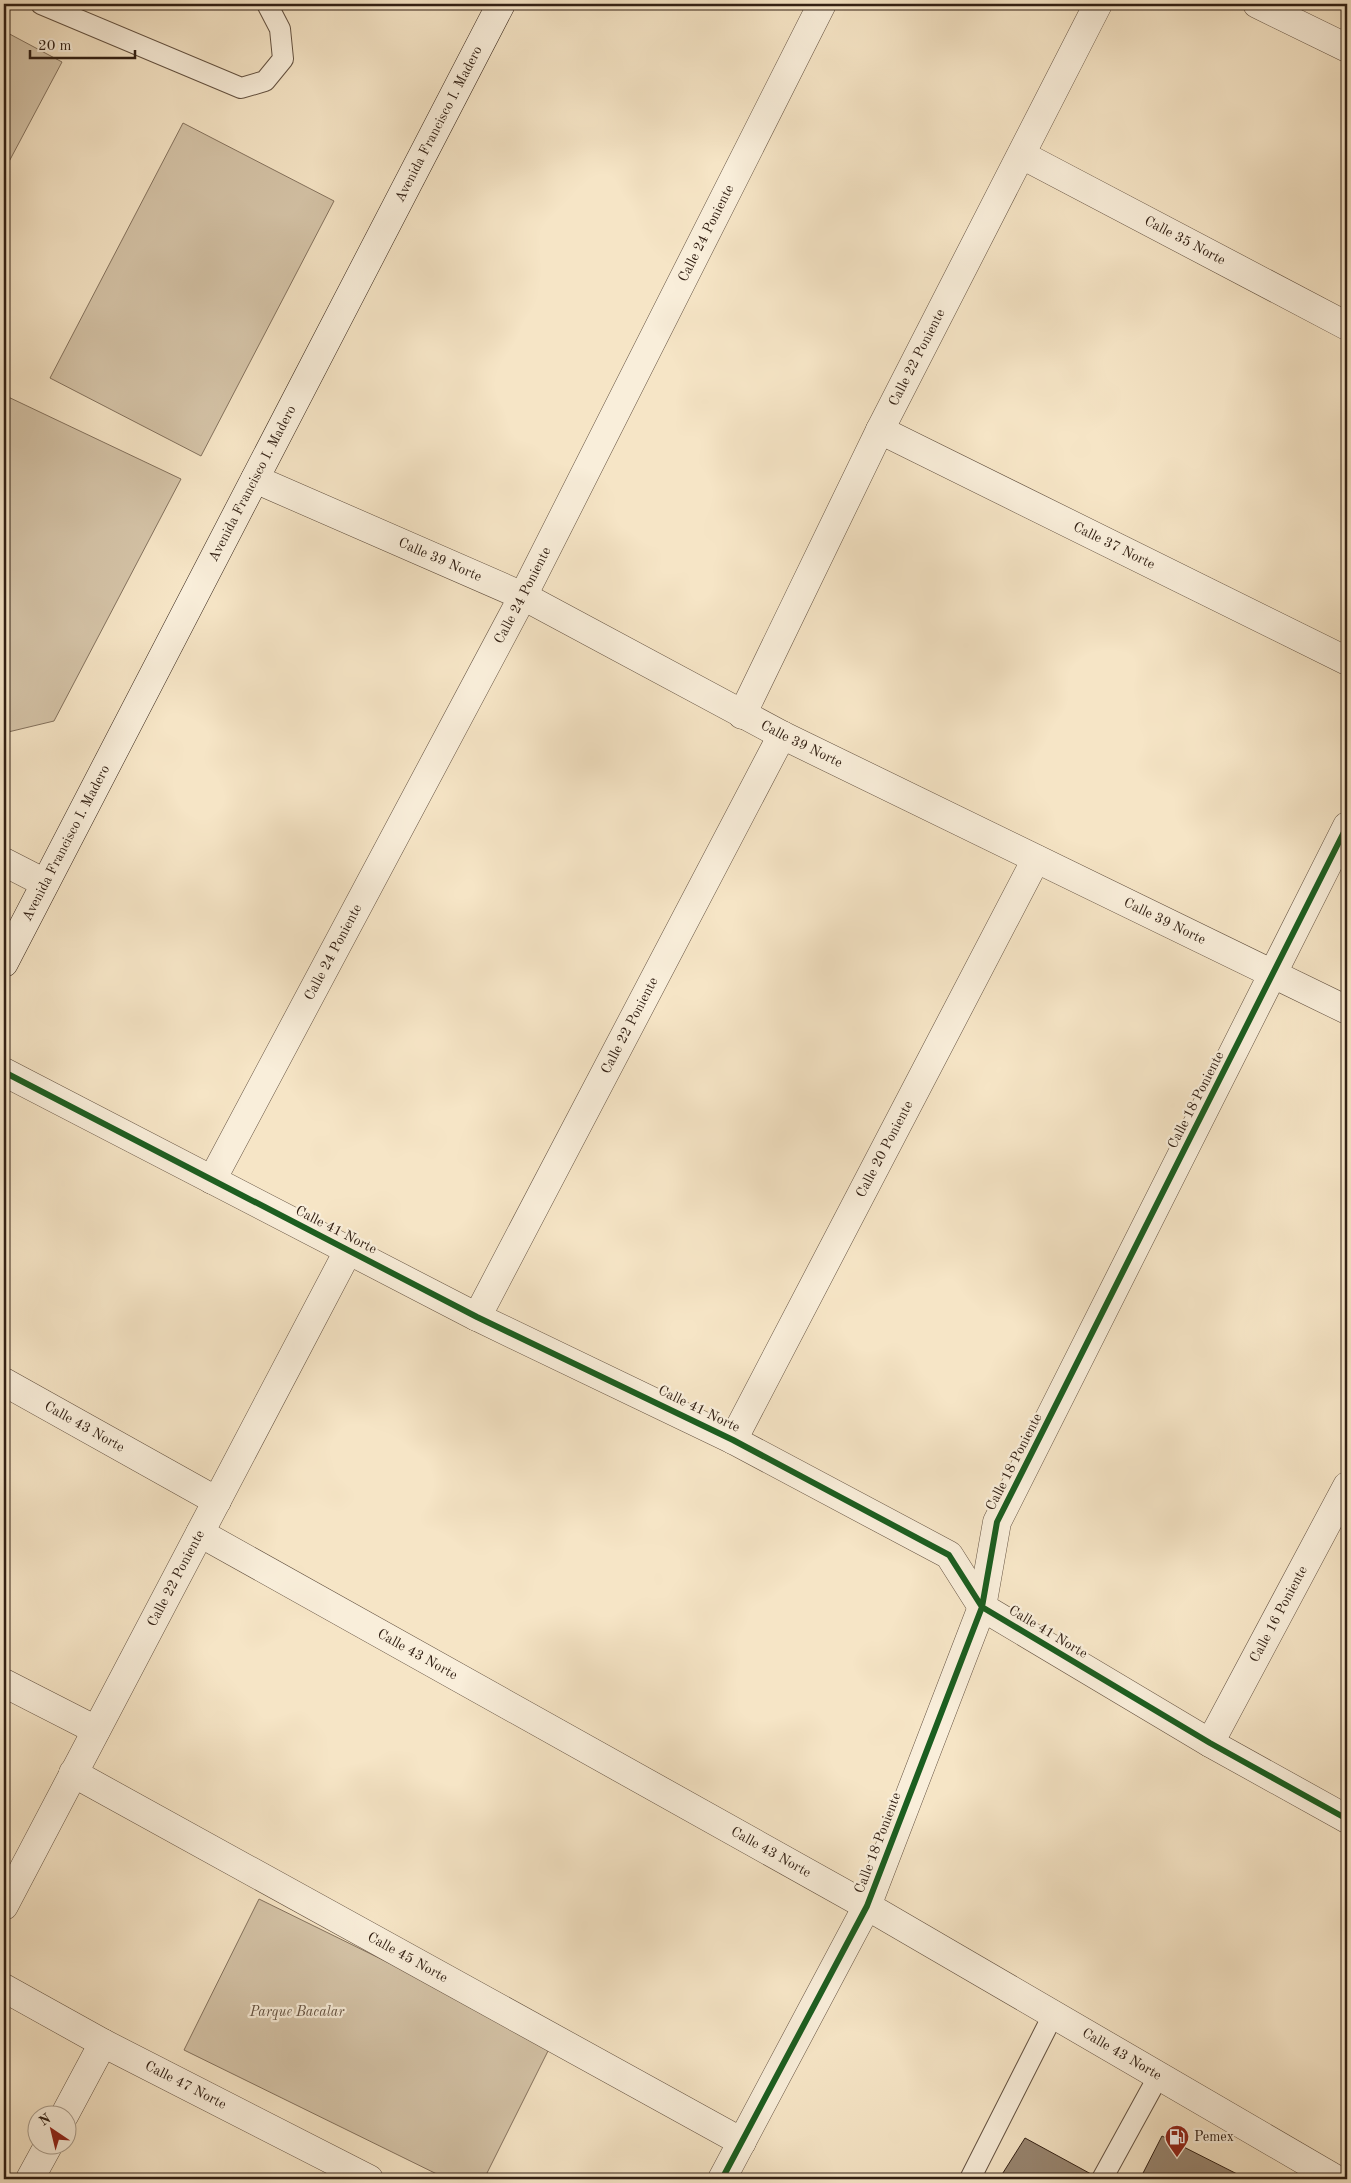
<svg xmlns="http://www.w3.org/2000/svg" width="1351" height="2183" font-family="'Old Standard TT',serif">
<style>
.green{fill:#d5c4a8;stroke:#84725e}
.building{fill:#988671;stroke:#322014}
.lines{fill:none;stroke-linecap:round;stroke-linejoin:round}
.service-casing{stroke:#635140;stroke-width:22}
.minor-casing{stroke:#635140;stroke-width:29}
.tertiary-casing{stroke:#635140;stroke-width:29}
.secondary-casing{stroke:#322014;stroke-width:29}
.service{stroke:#f9eeda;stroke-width:20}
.minor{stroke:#f9eeda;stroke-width:28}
.tertiary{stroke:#f9eeda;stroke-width:28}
.secondary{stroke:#f9eeda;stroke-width:28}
.cycleway-casing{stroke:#f9eeda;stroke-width:9}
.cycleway{stroke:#1b5e20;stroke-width:6}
.labels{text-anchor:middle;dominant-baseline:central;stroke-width:4.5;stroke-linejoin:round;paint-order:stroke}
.street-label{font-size:14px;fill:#322014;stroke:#f9eeda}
.park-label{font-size:14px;font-style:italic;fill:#635140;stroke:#f9eeda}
.poi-label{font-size:14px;fill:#322014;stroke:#f9eeda;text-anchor:start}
</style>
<rect width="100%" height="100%" fill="#f6e5c6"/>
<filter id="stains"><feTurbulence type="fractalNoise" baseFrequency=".004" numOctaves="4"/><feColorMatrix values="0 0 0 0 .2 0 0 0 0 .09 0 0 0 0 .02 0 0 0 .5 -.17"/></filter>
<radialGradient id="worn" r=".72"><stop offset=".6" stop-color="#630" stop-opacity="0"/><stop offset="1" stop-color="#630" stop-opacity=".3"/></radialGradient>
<path class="green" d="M4 31 62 62 4 171Z
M183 123 334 201 201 456 50 378Z
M4 395 181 479 54 721 4 733Z
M259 1899 552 2043 484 2179H447L184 2050Z"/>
<path class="building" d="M1162 2136 1247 2179H1140Z
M1025 2138 1091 2174 1089 2179H1008L1001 2176Z"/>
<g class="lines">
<defs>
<path id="service" d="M41 4 241 88 265 81 283 59 280 29 267 4
M970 2179 1053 2015
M1102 2179 1158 2077"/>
<g id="minor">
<path d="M1257 4 1347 48"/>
<path id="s1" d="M1022 155 1347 326"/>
<path id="s2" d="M880 430 1347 661"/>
<path id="s3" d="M742 715 880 430 1098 4"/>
<path d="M4 1072 477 1317 733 1440 949 1555 982 1607 1210 1743 1347 1819"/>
<path id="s4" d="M212 1180 523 596 822 4"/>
<path id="s5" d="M477 1317 782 735"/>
<path id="s6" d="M4 1382 217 1501"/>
<path id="s7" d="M733 1440 1036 859"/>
<path id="s8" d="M200 1533 867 1906 1336 2179"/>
<path d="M4 1683 96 1730"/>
<path id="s9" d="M1210 1743 1347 1486"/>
<path id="s10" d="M73 1773 742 2142"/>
<path id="s11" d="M4 1906 348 1251"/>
<path id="s12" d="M4 1988 103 2043 369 2179"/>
<path d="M64 2116 103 2043"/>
<path d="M30 2179 48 2146"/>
<path d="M722 2179 867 1906 982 1607 997 1522 1347 826"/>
</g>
<g id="tertiary">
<path id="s13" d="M255 479 523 596 782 735 1347 1010"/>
<path d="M4 862 45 883"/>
</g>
<g id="secondary">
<path id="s14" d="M4 963 501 4"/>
</g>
</defs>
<use href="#service" class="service-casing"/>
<use href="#minor" class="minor-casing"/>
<use href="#tertiary" class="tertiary-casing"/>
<use href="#secondary" class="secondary-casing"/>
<use href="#service" class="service"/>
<use href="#minor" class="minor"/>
<use href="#tertiary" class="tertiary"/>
<use href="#secondary" class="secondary"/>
<defs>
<path id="cycleway" d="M4 1072 477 1317 733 1440 949 1555 982 1607 1210 1743 1347 1819
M722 2179 867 1906 982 1607 997 1522 1347 826"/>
</defs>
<use href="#cycleway" class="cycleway-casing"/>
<use href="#cycleway" class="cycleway"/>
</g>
<defs>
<symbol id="fuel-pin" viewBox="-11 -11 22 30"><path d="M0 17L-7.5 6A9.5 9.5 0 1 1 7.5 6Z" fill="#8f2418" stroke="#f9eeda"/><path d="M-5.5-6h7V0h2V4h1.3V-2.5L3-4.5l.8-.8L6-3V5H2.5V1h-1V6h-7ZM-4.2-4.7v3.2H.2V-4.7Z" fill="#fff"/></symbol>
</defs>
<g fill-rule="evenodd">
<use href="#fuel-pin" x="1163" y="2123" width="28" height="38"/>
</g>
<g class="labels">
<g class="street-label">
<text stroke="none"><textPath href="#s14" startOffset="945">Avenida Francisco I. Madero</textPath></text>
<text stroke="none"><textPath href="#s4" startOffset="1068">Calle 24 Poniente</textPath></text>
<text stroke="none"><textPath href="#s1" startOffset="184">Calle 35 Norte</textPath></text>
<text stroke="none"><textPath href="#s3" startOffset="398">Calle 22 Poniente</textPath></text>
<text stroke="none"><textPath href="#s14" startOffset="540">Avenida Francisco I. Madero</textPath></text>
<text stroke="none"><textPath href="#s2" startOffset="261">Calle 37 Norte</textPath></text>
<text stroke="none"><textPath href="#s13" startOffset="202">Calle 39 Norte</textPath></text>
<text stroke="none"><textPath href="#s4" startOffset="662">Calle 24 Poniente</textPath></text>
<text stroke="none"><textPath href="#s13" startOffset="608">Calle 39 Norte</textPath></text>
<text stroke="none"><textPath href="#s14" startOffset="135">Avenida Francisco I. Madero</textPath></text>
<text stroke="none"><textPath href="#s13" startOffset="1012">Calle 39 Norte</textPath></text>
<text stroke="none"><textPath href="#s4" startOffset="258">Calle 24 Poniente</textPath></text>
<text stroke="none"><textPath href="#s5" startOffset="329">Calle 22 Poniente</textPath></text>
<text transform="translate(1196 1100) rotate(-63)">Calle 18 Poniente</text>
<text stroke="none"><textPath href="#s7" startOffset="328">Calle 20 Poniente</textPath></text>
<text transform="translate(336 1230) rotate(27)">Calle 41 Norte</text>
<text transform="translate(699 1409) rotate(26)">Calle 41 Norte</text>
<text stroke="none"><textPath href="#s6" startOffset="92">Calle 43 Norte</textPath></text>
<text transform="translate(1014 1462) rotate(-63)">Calle 18 Poniente</text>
<text stroke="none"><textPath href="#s11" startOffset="370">Calle 22 Poniente</textPath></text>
<text stroke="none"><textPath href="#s9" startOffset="146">Calle 16 Poniente</textPath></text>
<text transform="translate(1048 1632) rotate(31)">Calle 41 Norte</text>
<text stroke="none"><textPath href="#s8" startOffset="249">Calle 43 Norte</textPath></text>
<text transform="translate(878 1843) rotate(-69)">Calle 18 Poniente</text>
<text stroke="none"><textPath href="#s8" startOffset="654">Calle 43 Norte</textPath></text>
<text stroke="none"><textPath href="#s10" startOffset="382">Calle 45 Norte</textPath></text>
<text stroke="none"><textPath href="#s8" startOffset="1059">Calle 43 Norte</textPath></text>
<text stroke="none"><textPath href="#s12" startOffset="206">Calle 47 Norte</textPath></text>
</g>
<g class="park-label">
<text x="297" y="2012">Parque Bacalar</text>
</g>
<g class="poi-label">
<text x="1194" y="2137">Pemex</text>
</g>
</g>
<rect width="1351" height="2183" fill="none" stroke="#f6e5c6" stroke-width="20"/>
<rect x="5" y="5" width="1341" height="2173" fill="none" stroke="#322014" stroke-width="2.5"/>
<rect x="10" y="10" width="1331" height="2163" fill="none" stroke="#322014"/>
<g transform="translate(52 2130) rotate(325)"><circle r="24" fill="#f9eeda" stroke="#a99c8b"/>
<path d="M0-4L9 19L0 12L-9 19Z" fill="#8f2418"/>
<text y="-8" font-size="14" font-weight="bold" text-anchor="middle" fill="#322014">N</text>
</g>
<path d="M30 50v8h105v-8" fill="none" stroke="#322014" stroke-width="2.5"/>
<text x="38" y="50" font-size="15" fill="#322014" stroke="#f9eeda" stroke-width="4" paint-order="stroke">20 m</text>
<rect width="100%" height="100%" filter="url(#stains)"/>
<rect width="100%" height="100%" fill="url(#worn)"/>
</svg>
